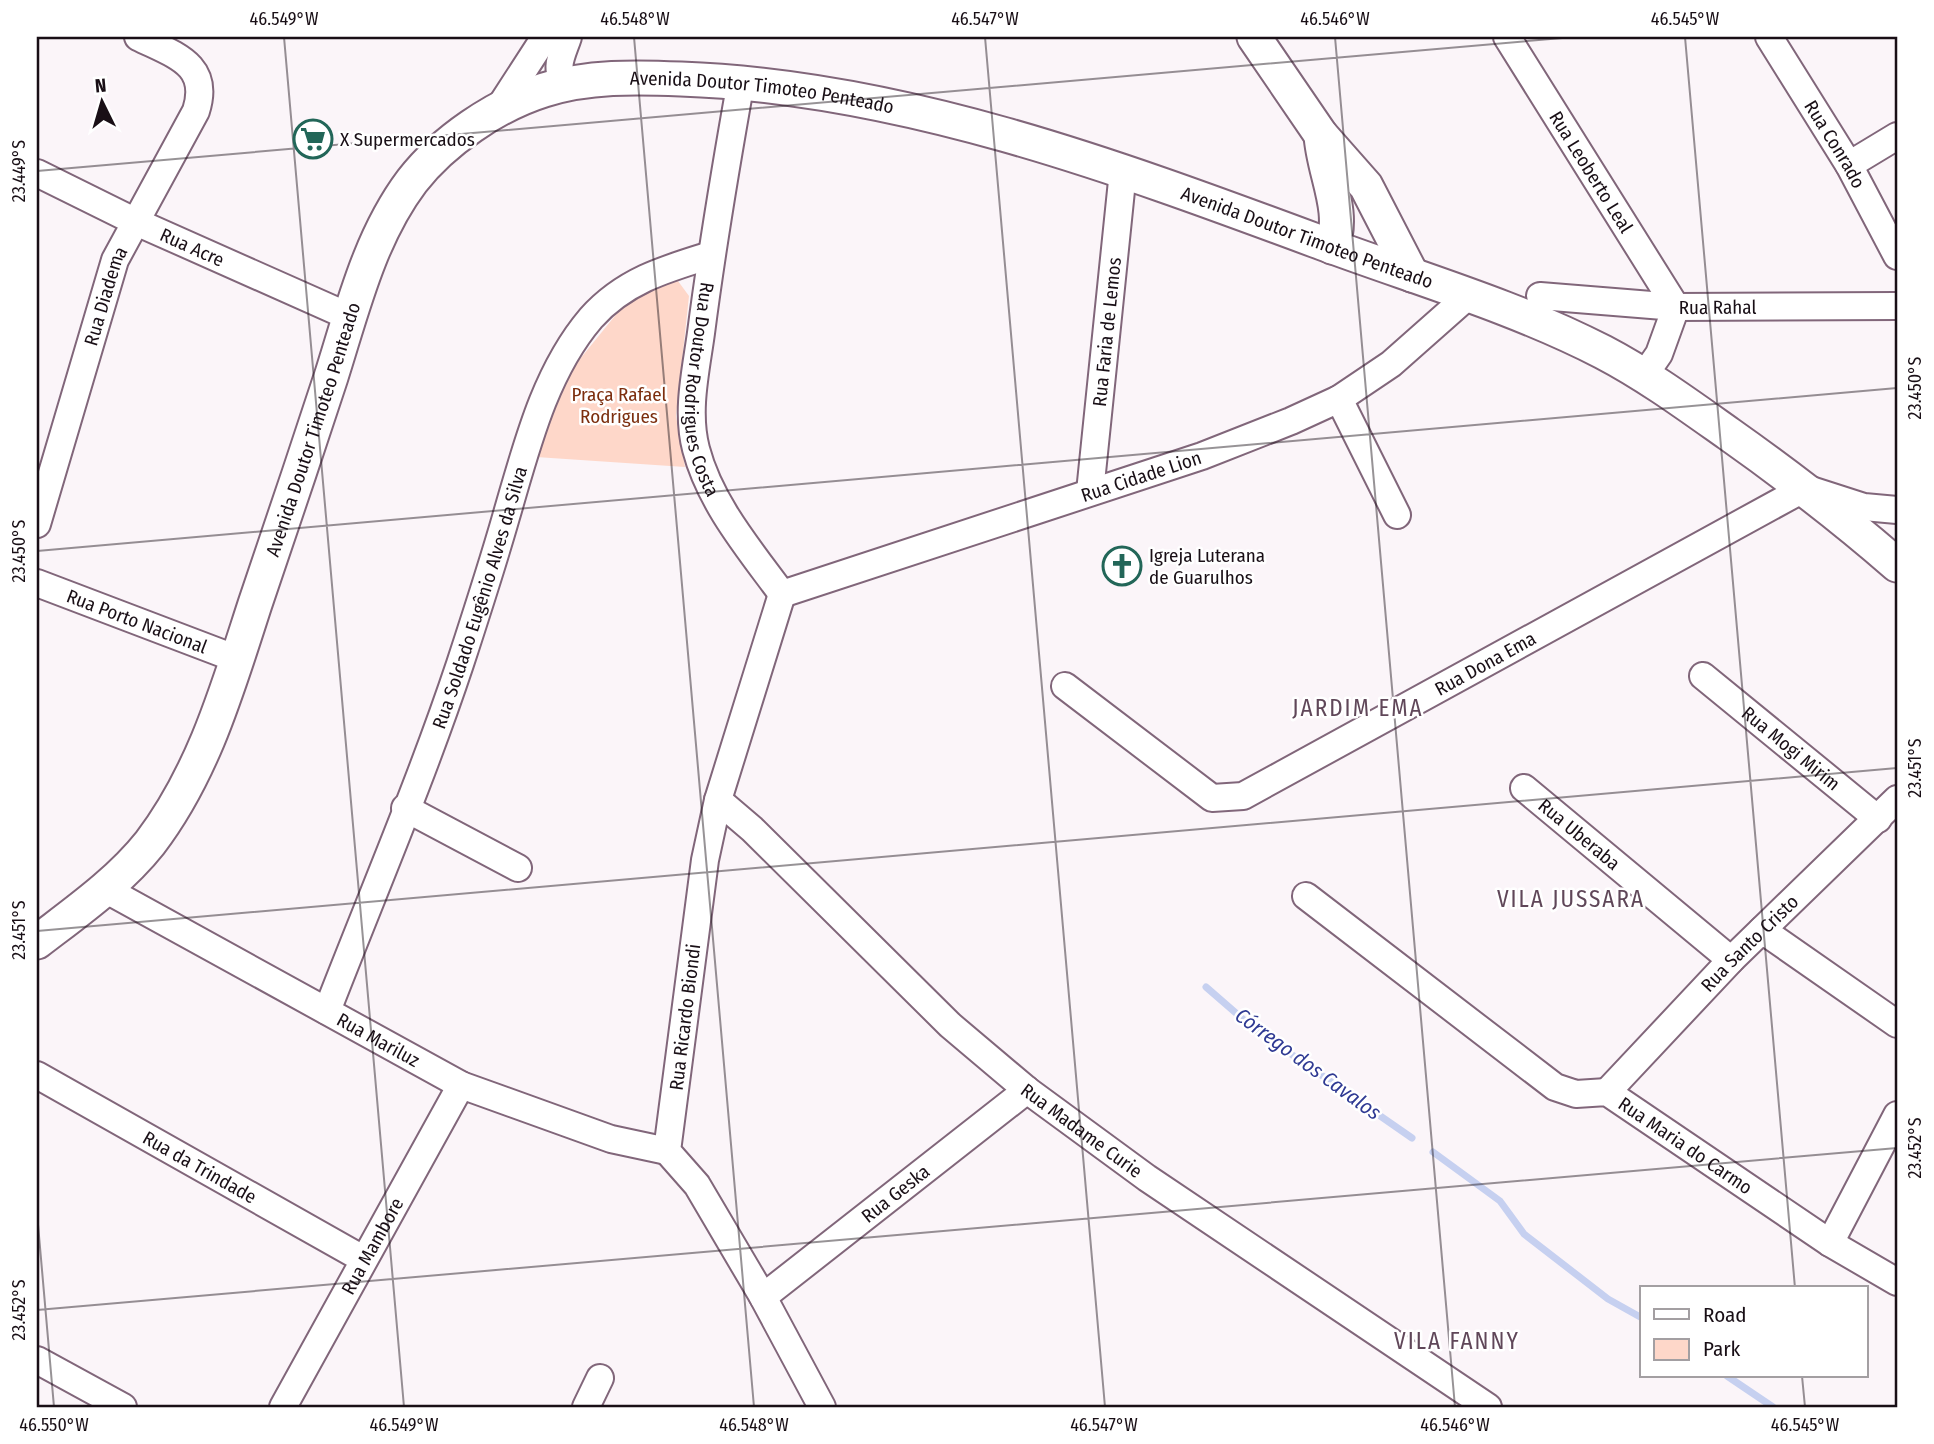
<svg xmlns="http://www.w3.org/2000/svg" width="1934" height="1444" font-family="'Fira Sans Condensed',sans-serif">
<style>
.green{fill:#fed7c9}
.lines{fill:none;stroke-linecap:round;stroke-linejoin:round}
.stream{stroke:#c6d0f0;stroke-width:7}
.minor-casing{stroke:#81667a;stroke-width:30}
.major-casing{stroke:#81667a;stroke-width:37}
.minor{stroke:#fff;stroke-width:26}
.major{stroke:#fff;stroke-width:33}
.ticks{fill:none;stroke:#190f16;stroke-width:2;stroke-opacity:0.45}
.labels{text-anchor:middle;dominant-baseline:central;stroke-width:5;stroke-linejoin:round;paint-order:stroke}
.street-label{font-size:19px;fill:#190f16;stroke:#fff}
.poi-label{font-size:19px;fill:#190f16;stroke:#fff;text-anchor:start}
.park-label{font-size:19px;fill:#7c2e0e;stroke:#fff}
.water-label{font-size:21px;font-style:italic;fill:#2f3a93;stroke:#fff}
.quarter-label{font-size:23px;letter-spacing:2px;fill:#604759;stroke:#fff}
.neatline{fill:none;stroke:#190f16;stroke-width:2.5}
.ticks-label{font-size:18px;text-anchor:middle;fill:#190f16}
</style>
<rect width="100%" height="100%" fill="#fbf5f9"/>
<path class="green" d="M678 281 689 296 676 416 685 467 536 457 571 370 623 306 658 286Z"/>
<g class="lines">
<path class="stream" d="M1206 987 1252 1027 1412 1138
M1433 1152 1500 1201 1524 1234 1608 1299 1642 1318
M1727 1376 1773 1407"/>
<defs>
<g id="minor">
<path d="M568 37C563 53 551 72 569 84"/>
<path id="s1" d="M1507 37 1676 307"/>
<path id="s2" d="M1769 37 1849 165 1897 256"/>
<path id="s3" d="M741 81C726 165 712 248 701 333 696 370 686 411 696 449 710 503 749 549 782 594"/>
<path d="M499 108 545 37"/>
<path d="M1849 165 1897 136"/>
<path id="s4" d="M37 173 134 221 350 317"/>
<path id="s5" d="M1540 296 1676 307 1897 306"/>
<path d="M1643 377 1659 354 1676 307"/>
<path d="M1339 399 1397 515"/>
<path id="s6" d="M1090 492 1123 171"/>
<path id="s7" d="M37 524 115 260 196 111C211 64 174 55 138 37"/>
<path id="s8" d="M37 583 237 659"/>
<path d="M782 594 718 800 705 860 667 1151 697 1185 763 1297 822 1407"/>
<path id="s9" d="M782 594 1202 456 1291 421 1339 399 1391 364 1469 295"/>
<path id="s10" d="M1703 676 1878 819"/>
<path id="s11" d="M1065 686 1212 798 1243 796 1805 488 1864 507 1897 510"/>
<path id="s12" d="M1524 788 1731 960"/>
<path id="s13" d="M718 800 752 829 950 1025 1027 1090 1147 1178 1488 1407"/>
<path d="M405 808 518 868"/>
<path id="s14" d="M105 889 461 1085 611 1139 667 1151"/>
<path id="s15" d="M1306 896 1555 1087 1576 1094 1607 1092 1830 1243 1897 1282"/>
<path d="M1762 930 1897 1024"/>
<path id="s16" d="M327 1011C372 895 421 781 460 664 476 615 492 566 506 517 526 449 544 373 591 318 624 281 665 269 711 255"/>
<path id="s17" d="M37 1075 363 1259"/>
<path id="s18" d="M1607 1092 1731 960 1897 799"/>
<path d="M1830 1243 1897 1115"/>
<path id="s19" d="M763 1297 1027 1090"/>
<path d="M37 1360 123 1407"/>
<path id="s20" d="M283 1407 461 1085"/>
<path d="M586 1407 600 1378"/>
</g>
<g id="major">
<path d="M1254 37 1321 135 1366 186 1412 275"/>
<path d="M1321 135C1323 172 1346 211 1332 247"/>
<path id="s21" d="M37 942C76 912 119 882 150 843 204 772 228 687 255 604 281 528 306 453 331 377 352 311 369 238 412 181 443 141 496 105 544 90 588 76 636 77 681 79 903 87 1117 167 1322 243 1416 278 1514 306 1603 352 1647 375 1688 405 1729 434 1787 475 1843 518 1897 565"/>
</g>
</defs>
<use href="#minor" class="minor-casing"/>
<use href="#major" class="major-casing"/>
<use href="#minor" class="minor"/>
<use href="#major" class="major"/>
</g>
<path class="ticks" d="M284 37 404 1407M634 37 754 1407M985 37 1105 1407M1335 37 1455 1407M1685 37 1795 1288M37 171 1574 37M37 551 1897 388M37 931 1897 768M37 1213 54 1407M37 1310 1897 1148M1802 1376 1805 1407"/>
<defs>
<symbol id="supermarket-ring" viewBox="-11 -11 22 22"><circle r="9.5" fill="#fff" stroke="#226658" stroke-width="1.5"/><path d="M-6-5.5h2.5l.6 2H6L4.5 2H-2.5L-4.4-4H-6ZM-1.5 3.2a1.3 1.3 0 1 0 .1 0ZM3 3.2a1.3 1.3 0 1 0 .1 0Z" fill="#226658"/></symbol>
<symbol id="church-ring" viewBox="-11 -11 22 22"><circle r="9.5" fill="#fff" stroke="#226658" stroke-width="1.5"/><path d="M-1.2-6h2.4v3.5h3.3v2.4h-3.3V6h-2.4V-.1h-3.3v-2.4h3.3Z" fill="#226658"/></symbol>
</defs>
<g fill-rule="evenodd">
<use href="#supermarket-ring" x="291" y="117" width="44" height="44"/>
<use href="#church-ring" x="1100" y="544" width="44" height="44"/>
</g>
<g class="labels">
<g class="street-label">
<text stroke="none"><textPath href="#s21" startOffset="1248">Avenida Doutor Timoteo Penteado</textPath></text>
<text stroke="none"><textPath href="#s2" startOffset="126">Rua Conrado</textPath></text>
<text stroke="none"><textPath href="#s1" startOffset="159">Rua Leoberto Leal</textPath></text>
<text stroke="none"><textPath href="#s21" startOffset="1815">Avenida Doutor Timoteo Penteado</textPath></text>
<text stroke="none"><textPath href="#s4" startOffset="172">Rua Acre</textPath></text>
<text stroke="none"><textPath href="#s7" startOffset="238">Rua Diadema</textPath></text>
<text stroke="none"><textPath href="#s5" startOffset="178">Rua Rahal</textPath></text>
<text stroke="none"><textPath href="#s6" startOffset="161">Rua Faria de Lemos</textPath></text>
<text stroke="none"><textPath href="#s3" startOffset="313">Rua Doutor Rodrigues Costa</textPath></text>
<text stroke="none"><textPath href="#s21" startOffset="597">Avenida Doutor Timoteo Penteado</textPath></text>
<text stroke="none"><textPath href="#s9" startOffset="378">Rua Cidade Lion</textPath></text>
<text stroke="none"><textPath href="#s16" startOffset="441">Rua Soldado Eugênio Alves da Silva</textPath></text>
<text stroke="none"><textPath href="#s8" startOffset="107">Rua Porto Nacional</textPath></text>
<text stroke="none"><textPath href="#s11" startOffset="492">Rua Dona Ema</textPath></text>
<text stroke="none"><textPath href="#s10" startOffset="114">Rua Mogi Mirim</textPath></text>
<text stroke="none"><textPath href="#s12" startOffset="72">Rua Uberaba</textPath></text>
<text stroke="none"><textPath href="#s18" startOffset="206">Rua Santo Cristo</textPath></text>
<text transform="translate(685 1017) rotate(-83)">Rua Ricardo Biondi</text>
<text stroke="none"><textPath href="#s14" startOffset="312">Rua Mariluz</textPath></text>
<text stroke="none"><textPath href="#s13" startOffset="492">Rua Madame Curie</textPath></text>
<text stroke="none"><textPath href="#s15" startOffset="462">Rua Maria do Carmo</textPath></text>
<text stroke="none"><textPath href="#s17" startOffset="187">Rua da Trindade</textPath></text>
<text stroke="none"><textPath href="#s19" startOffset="168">Rua Geska</textPath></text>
<text stroke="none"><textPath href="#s20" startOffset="184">Rua Mambore</textPath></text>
</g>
<g class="poi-label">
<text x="340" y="139">X Supermercados</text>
<text x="1149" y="555">Igreja Luterana<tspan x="1149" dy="22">de Guarulhos</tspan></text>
</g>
<g class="park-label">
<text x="619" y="394">Praça Rafael<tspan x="619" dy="22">Rodrigues</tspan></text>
</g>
<g class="water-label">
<text transform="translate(1308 1064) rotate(36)">Córrego dos Cavalos</text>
</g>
<g class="quarter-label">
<text x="1358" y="708">JARDIM EMA</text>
<text x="1571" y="899">VILA JUSSARA</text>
<text x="1457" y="1341">VILA FANNY</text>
</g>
</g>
<rect width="1934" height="1444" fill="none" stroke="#ffffff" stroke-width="77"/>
<rect x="1640" y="1286" width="228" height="91" fill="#ffffff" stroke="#a39fa2" stroke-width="2"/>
<rect x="1654" y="1309" width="35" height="10" fill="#ffffff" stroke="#a39fa2" stroke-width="2"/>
<text x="1703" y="1322" font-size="21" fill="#190f16">Road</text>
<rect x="1654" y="1339" width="35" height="21" fill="#fed7c9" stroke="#a39fa2" stroke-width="2"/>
<text x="1703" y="1356" font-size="21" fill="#190f16">Park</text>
<g transform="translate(102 102) rotate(355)" stroke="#ffffff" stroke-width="5" paint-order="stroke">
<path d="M0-5L12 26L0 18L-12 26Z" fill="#190f16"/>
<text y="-10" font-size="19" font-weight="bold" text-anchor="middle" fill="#190f16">N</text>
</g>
<rect x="38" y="38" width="1858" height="1368" class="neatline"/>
<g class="ticks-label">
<text x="284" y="25">46.549°W</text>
<text x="635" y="25">46.548°W</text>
<text x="985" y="25">46.547°W</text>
<text x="1335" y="25">46.546°W</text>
<text x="1685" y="25">46.545°W</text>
<text transform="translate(19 171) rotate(-90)" y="6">23.449°S</text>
<text transform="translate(1915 388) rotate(-90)" y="6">23.450°S</text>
<text transform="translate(19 551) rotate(-90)" y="6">23.450°S</text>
<text transform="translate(1915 768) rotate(-90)" y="6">23.451°S</text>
<text transform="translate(19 930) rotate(-90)" y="6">23.451°S</text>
<text transform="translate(1915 1148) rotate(-90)" y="6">23.452°S</text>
<text transform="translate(19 1310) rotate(-90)" y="6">23.452°S</text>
<text x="54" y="1431">46.550°W</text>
<text x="404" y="1431">46.549°W</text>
<text x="754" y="1431">46.548°W</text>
<text x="1104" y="1431">46.547°W</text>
<text x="1455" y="1431">46.546°W</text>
<text x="1805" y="1431">46.545°W</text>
</g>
</svg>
